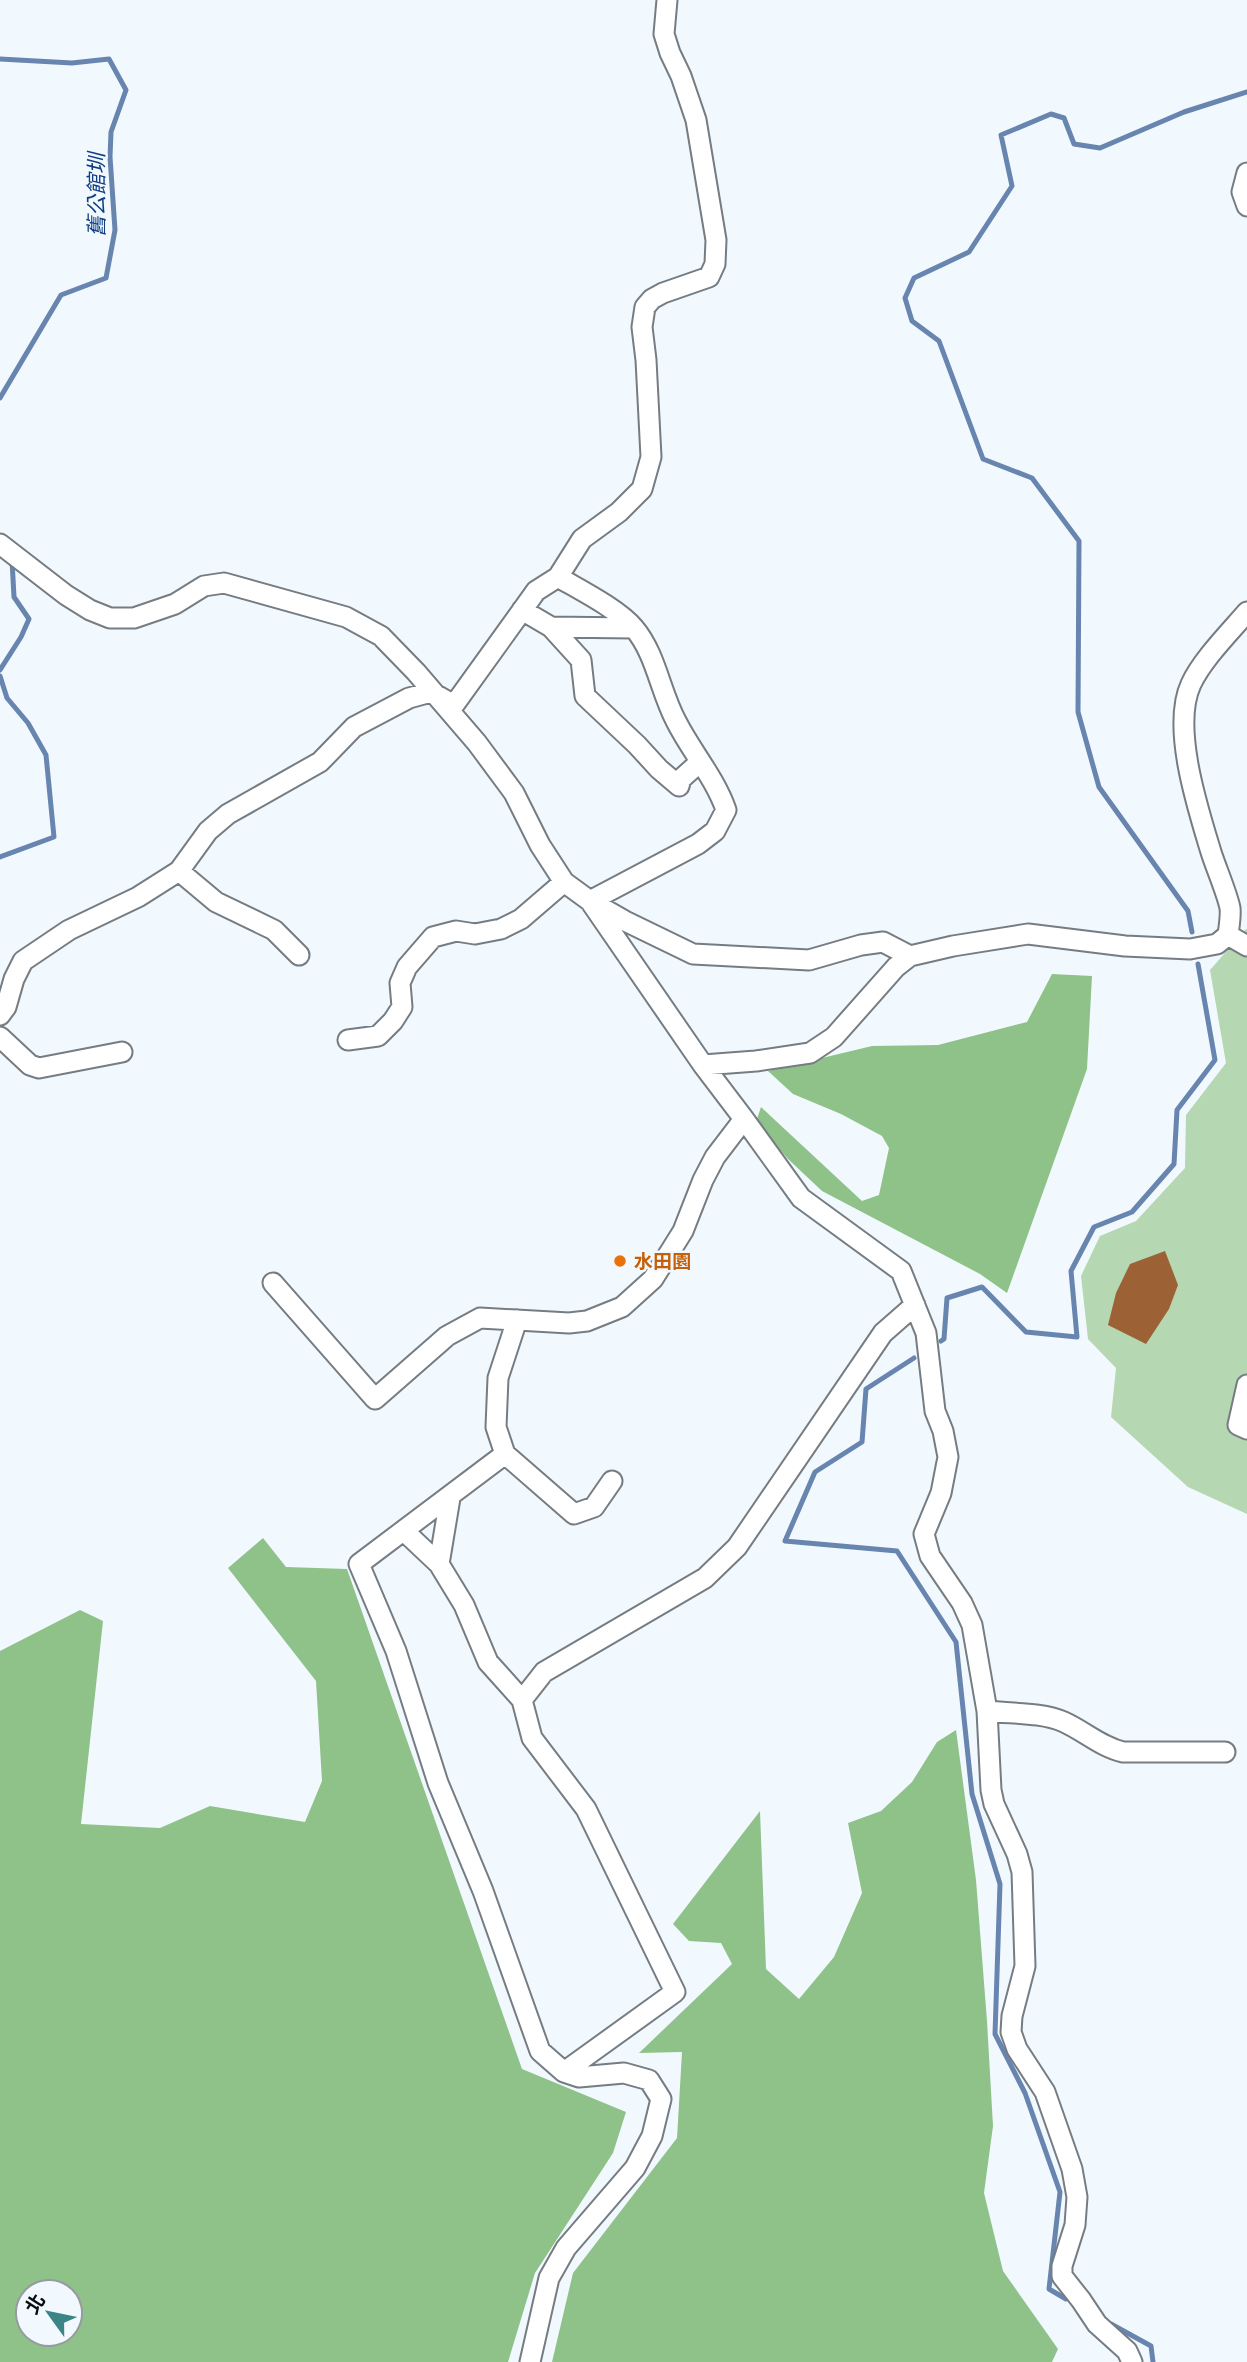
<svg xmlns="http://www.w3.org/2000/svg" width="1247" height="2362" font-family="'Archivo Narrow','Noto Sans TC',sans-serif">
<style>
.green{fill:#b5d7b1}
.forest{fill:#8ec289;fill-rule:evenodd}
.lines{fill:none;stroke-linecap:round;stroke-linejoin:round}
.stream{stroke:#6885af;stroke-width:5}
.building{fill:#9c6236}
.minor-casing{stroke:#757c82;stroke-width:23}
.minor{stroke:#fff;stroke-width:19}
.food-dot{fill:#e8710a;stroke:#f2f9fe;stroke-width:2.5}
.labels{text-anchor:middle;dominant-baseline:central;stroke-width:5;stroke-linejoin:round;paint-order:stroke}
.food-label{font-size:19px;font-weight:bold;fill:#c56008;stroke:#f2f9fe;text-anchor:start}
.water-label{font-size:21px;font-style:italic;fill:#0f3e83;stroke:#f2f9fe}
</style>
<rect width="100%" height="100%" fill="#f2f9fe"/>
<path class="green" d="M1246 929H1247V1514L1188 1487 1111 1417 1116 1368 1088 1339 1081 1276 1100 1236 1136 1221 1185 1168 1186 1115 1226 1063 1210 970Z"/>
<path class="forest" d="M1052 974 1092 976 1087 1069 1007 1293 980 1274 822 1191 788 1159 756 1122 761 1107 862 1201 879 1195 889 1148 882 1136 841 1114 793 1094 768 1071 872 1046 938 1045 1027 1022Z
M263 1538 286 1567 347 1569 522 2069 626 2112 613 2153 535 2273 508 2362H0V1651L80 1610 103 1621 81 1824 160 1828 210 1806 305 1822 322 1781 316 1681 228 1568ZM28 2292H70V2334H28Z
M956 1730 976 1880 987 2021 993 2126 984 2193 1003 2271 1058 2349 1052 2362H552L573 2273 677 2138 682 2052 639 2053 732 1964 721 1943 689 1941 673 1924 760 1811 766 1969 799 1999 834 1957 862 1893 848 1823 881 1811 912 1782 937 1742Z"/>
<g class="lines">
<path class="stream" d="M0 59 72 63 109 59 126 90 111 132 110 157 115 230 106 278 61 295 0 398
M0 670 21 637 29 619 14 597 12 560
M0 676 7 698 28 723 46 755 54 837 0 857
M1192 932 1188 911 1099 787 1078 712 1079 541 1032 478 983 459 939 341 912 321 905 298 914 278 969 252 1012 186 1001 135 1051 114 1064 118 1074 144 1100 148 1184 112 1247 92
M941 1341 944 1339 947 1298 982 1287 1026 1332 1077 1337 1071 1271 1094 1227 1132 1212 1174 1164 1177 1110 1215 1060 1198 964
M914 1358 866 1389 862 1442 815 1472 785 1541 897 1551 956 1642 972 1794 1000 1884 995 2034 1025 2093 1060 2192 1049 2289 1066 2299
M1111 2324 1151 2346 1153 2362"/>
</g>
<path class="building" d="M1165 1251 1178 1285 1169 1309 1146 1344 1108 1325 1116 1293 1130 1264Z"/>
<g class="lines">
<defs>
<path id="minor" d="M1247 173 1242 192 1247 206
M0 544 66 595 90 610 110 618H134L175 604 204 586 224 583 346 617 381 636 416 672 477 743 514 793 540 845 564 882 590 901 703 1065 744 1119 715 1157 703 1180 683 1231 653 1279 622 1307 587 1321 569 1323 480 1318 447 1336 375 1399 273 1283
M558 577C580 590 618 609 634 628 656 654 660 691 676 721 691 751 715 778 726 810L715 831 698 844 590 901 625 921 693 954 809 960 861 945 883 942 910 956
M522 610 551 627 633 628
M551 627 581 660 585 696 637 745 659 769 679 786 681 779 700 762
M179 871 216 902 274 930 299 955
M1228 935 1247 946
M0 1015 6 1007 14 979 23 961 69 930 138 897 179 871 208 831 228 814 320 762 354 727 409 698 431 692 454 705 536 591 558 577 582 539 619 512 642 489 651 457 646 360 642 327 645 307 652 299 663 293 709 277 715 264 716 240 696 120 681 76 670 53 664 34 667 0
M0 1037 30 1065 39 1068 122 1052
M348 1040 378 1036 393 1021 402 1007 400 983 407 967 433 937 456 931 475 934 501 929 521 919 564 882
M703 1065 756 1061 810 1053 834 1037 896 967 910 956 953 946 1028 934 1125 946 1190 949 1217 944 1228 935C1229 927 1231 916 1230 908 1227 893 1216 868 1211 852 1198 809 1171 727 1191 684 1202 660 1229 633 1247 612
M744 1119 801 1198 901 1271 926 1333 935 1411 943 1431 948 1457 941 1493 924 1534 930 1556 962 1603 972 1625 987 1711 991 1790 994 1804 1017 1854 1022 1872 1025 1966 1012 2016 1011 2032 1017 2049 1045 2092 1072 2169 1077 2197 1075 2225 1062 2266V2276L1081 2300 1097 2324 1127 2351 1132 2362
M517 1320 498 1378 496 1427 505 1454 359 1564 396 1651 438 1783 483 1891 540 2051 564 2072 579 2077 624 2073 649 2080 661 2099 652 2136 635 2168 566 2248 549 2278 530 2362
M1247 1385 1238 1425 1247 1429
M505 1454 574 1514 594 1507 612 1481
M404 1531 439 1564 464 1605 488 1662 522 1700
M439 1564 450 1498
M987 1711C1011 1714 1041 1712 1064 1722 1084 1731 1101 1747 1123 1752H1225
M564 2072 675 1992 586 1809 532 1738 522 1700 544 1672 705 1578 737 1547 883 1333 915 1305"/>
</defs>
<use href="#minor" class="minor-casing"/>
<use href="#minor" class="minor"/>
</g>
<circle class="food-dot" cx="620" cy="1261" r="7"/>
<g class="labels">
<g class="food-label">
<text x="634" y="1261">水田園</text>
</g>
<g class="water-label">
<text transform="translate(96 195) rotate(-90)">舊公館圳</text>
</g>
</g>
<g transform="translate(49 2313) rotate(303)"><circle r="33" fill="#f2f9fe" stroke="#959b9e" stroke-width="2"/>
<path d="M0-5L12 26L0 18L-12 26Z" fill="#3c8587"/>
<text y="-10" font-size="19" font-weight="bold" text-anchor="middle" fill="#0a0d0f">北</text>
</g>
</svg>
